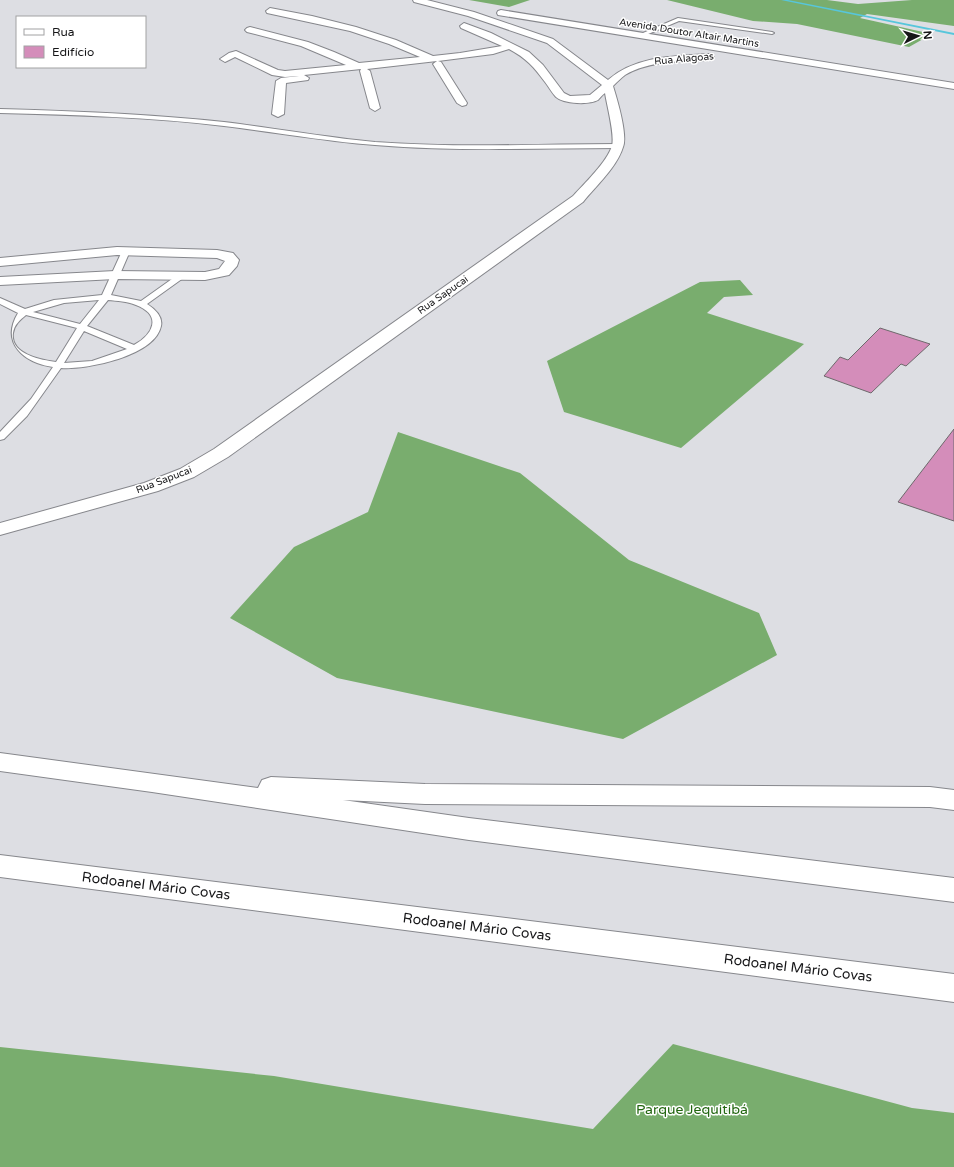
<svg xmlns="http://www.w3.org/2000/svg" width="954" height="1167" font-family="'Varela Round',sans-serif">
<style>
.forest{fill:#79ad6e}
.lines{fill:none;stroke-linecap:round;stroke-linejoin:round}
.stream{fill:#57c6db;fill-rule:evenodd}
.building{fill:#d48dba;stroke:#6e696c}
.service-casing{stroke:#86878c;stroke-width:2}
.minor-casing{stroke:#86878c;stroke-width:2}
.motorway-casing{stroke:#86878c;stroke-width:2}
.service{fill:#fff;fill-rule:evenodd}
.minor{fill:#fff;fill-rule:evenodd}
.motorway{fill:#fff;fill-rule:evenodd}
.labels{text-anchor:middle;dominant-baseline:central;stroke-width:3;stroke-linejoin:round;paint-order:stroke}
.far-street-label{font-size:10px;fill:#161618;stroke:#fff}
.near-street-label{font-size:14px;fill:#161618;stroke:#fff}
.near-park-label{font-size:14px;fill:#236711;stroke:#fff}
</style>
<rect width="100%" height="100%" fill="#dddee3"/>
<path class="forest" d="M469 0H530L509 7Z
M667 0H827L858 4 912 0H954V26L867 14 860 18 932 34 909 47 797 24 753 21Z
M740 280 753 295 724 297 707 313 804 344 681 448 564 412 547 361 700 282Z
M398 432 520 473 629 560 759 613 777 655 623 739 337 678 230 618 294 547 368 512Z
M673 1044 912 1108 954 1113V1167H0V1047L274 1076 593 1129Z"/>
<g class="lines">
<path class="stream" d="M781 0H788L954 33V35Z"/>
</g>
<path class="building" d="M880 328 930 344 906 366 901 364 871 393 824 376 840 357 848 360Z
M954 429V521L898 502Z"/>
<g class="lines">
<defs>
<path id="service" d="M678 18 772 32 774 33 772 34 679 21 641 37 636 36Z
M0 109C75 111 150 114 224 122 274 128 324 137 375 142 456 148 537 144 618 144L621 146 618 148C537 148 456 152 375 145 324 141 274 132 224 126 150 117 75 115 0 113Z
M123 249H129L130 251 111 295 141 301 179 274H185L186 276 147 304C155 309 163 317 161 326 155 356 86 370 61 368L27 416 4 439 0 440V432L31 399 53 367C24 363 0 343 18 313L0 304V298L25 309 54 300 102 295ZM99 300 80 324 33 312 64 303ZM108 300C117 301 127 301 136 305 162 315 154 334 134 345L87 326ZM26 315 77 328 56 362C40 360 10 354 13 333 14 325 20 320 26 315ZM84 331 127 349 92 361 64 363Z"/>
<path id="minor" d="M413 0H427L474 12 553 39 608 80C636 56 674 56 709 54L714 57 709 60C683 61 647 61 625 75 621 78 617 82 613 86 617 99 628 135 623 147 617 167 596 186 583 202L228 457 194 477 158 491 0 535V523L144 483 180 469 214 449 573 196C584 184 607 162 612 146 615 135 607 106 605 93 602 95 600 98 598 100 589 105 564 104 556 97 552 93 549 87 545 82 534 67 526 58 509 49L493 54 438 61 441 62 467 103 466 105 462 106 457 103 433 64 437 61 367 69 370 71 380 108 375 111 370 108 360 71 361 69 304 75 309 78 308 80 286 83 284 114 278 117 272 114 276 81 281 78 299 76 285 77 272 75 235 57 225 62 220 59 229 53 236 51 278 70 285 71 346 65 301 46 247 32 245 30 247 28 250 27 308 42 334 52 359 63 420 57 389 44 350 31 267 13 266 11 270 8 312 16 356 27 396 40 433 56 460 53 502 46 461 28 460 26 464 23 491 33 529 52 543 65 564 93 570 96 590 95 602 85 547 43 468 16 414 2Z
M501 10 954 83V89L498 15 497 13 498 11Z
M117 247 217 250 233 253 239 260 237 266 229 275 205 280 115 279 0 285V277L115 271 205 272 219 269 225 261 217 258 117 255 0 266V258Z"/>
<path id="motorway" d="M0 753 258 788 262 780 271 777 425 784 930 787 954 790V810L930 807 425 804 343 800 469 818 954 878V902L469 840 152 792 0 771Z
M0 855 954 974V1002L0 877Z"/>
</defs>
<use href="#service" class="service-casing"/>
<use href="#minor" class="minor-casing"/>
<use href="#motorway" class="motorway-casing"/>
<use href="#service" class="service"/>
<use href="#minor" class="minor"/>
<use href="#motorway" class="motorway"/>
</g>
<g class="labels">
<g class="far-street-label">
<text transform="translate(689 33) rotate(9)">Avenida Doutor Altair Martins</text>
<text transform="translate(684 59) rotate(-5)">Rua Alagoas</text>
<text transform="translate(443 295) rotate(-35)">Rua Sapucai</text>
<text transform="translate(164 480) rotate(-21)">Rua Sapucai</text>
</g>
<g class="near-street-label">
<text transform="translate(156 886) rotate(7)">Rodoanel Mário Covas</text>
<text transform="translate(477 927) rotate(7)">Rodoanel Mário Covas</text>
<text transform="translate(798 968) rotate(7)">Rodoanel Mário Covas</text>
</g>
<g class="near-park-label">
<text x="692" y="1109">Parque Jequitibá</text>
</g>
</g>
<rect x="16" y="16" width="130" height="52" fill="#ffffff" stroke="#a2a2a3"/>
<rect x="24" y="29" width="20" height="6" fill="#ffffff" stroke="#a2a2a3"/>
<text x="52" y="36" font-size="12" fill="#161618">Rua</text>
<rect x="24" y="46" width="20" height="12" fill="#d48dba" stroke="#a2a2a3"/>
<text x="52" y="56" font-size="12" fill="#161618">Edifício</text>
<g transform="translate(918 36) rotate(85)" stroke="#ffffff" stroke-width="3" paint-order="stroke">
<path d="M0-3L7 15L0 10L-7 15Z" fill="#161618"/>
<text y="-6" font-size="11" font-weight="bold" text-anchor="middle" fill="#161618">N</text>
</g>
</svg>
